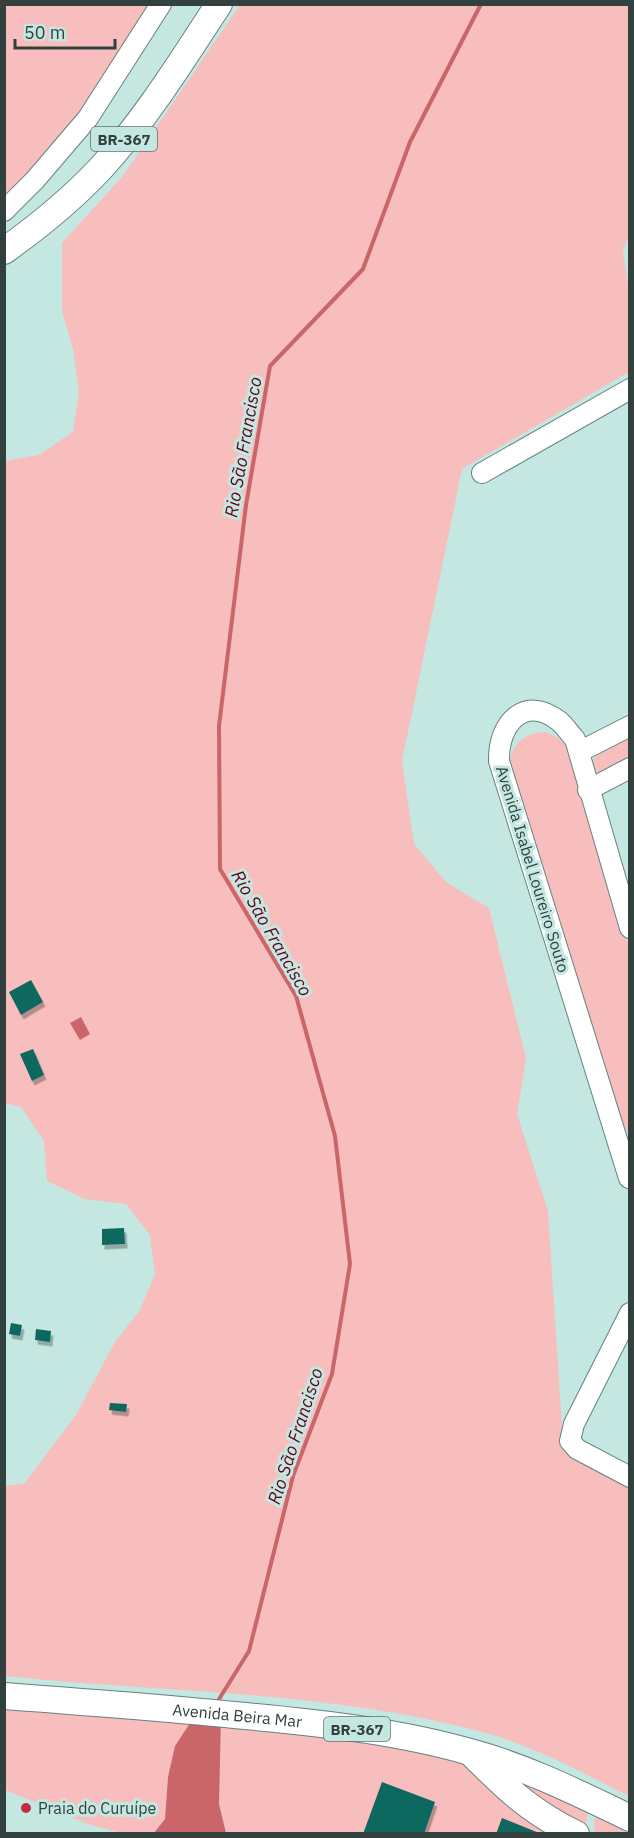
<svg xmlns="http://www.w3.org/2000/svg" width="634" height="1838" font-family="'IBM Plex Sans',sans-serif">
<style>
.green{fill:#f8bdbd}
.water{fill:#ca656a}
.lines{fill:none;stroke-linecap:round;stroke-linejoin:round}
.stream{stroke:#ca656a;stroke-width:4}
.building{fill:#10675f;filter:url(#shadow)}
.minor-casing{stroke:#63837e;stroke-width:22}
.major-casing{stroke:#63837e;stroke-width:28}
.path{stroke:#859f9b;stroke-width:2;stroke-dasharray:6 3;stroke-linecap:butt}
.minor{stroke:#fff;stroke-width:20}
.major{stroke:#fff;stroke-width:26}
.poi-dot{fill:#bf2f43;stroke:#c4e7e1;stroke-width:2}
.labels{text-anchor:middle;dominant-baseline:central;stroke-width:6;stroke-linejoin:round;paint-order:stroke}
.shield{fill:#c4e7e1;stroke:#5e726f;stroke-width:1.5}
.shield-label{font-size:15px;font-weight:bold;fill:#32403e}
.street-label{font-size:16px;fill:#32403e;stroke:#c4e7e1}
.poi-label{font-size:16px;fill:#32403e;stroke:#c4e7e1;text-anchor:start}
.water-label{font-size:18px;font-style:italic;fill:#640118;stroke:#c4e7e1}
</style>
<defs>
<filter id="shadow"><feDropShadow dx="2.5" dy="4.5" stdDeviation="0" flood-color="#0004"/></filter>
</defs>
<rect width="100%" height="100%" fill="#c4e7e1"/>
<path class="green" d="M5 5H174L95 118 5 221Z
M240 5H629L630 234 623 251 629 290V372L462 469 402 761 414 844 447 883 489 908 526 1058 517 1114 548 1211 563 1443 629 1482V1796C581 1772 532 1745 479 1731 325 1690 163 1693 5 1676L4 1486 24 1484 76 1415 115 1342 140 1310 155 1274 150 1235 126 1204 85 1199 47 1181 44 1141 21 1107 5 1103V461L39 455 73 432 79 391 73 349 62 311V243L122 177Z
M546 732 566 742 629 947V1132L625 1129 509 770C509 747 523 732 546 732Z
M629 735V760L601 774C593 771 591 764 595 757Z
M4 1701 192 1720 168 1777 165 1819 153 1833H121L91 1825 5 1790Z
M221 1719 465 1753 570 1833H226L219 1804Z
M490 1765 589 1804 585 1829Z
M600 1813 629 1826V1833H595L594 1820Z"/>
<path class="water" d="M81 1017 90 1034 80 1040 70 1023Z
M221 1719 219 1804 226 1833 153 1834 165 1819 168 1777 175 1746 192 1720Z"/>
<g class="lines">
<path class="stream" d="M216 1704 249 1651 293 1476 332 1374 350 1264 335 1136 296 996 220 869 219 726 246 505 270 366 363 269 410 142 481 4"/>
</g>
<path class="building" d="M31 980 43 1002 21 1015 9 992Z
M33 1049 44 1075 32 1081 20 1054Z
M124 1228 125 1244 102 1245V1229Z
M11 1323 22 1325 20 1336 9 1334Z
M36 1329 51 1331 50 1342 35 1340Z
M110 1403 127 1404 126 1412 109 1410Z
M382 1782 435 1802 424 1834H363Z
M502 1818 539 1833V1834H496Z"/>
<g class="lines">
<defs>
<path id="minor" d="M4 211 35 180 88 118 161 4
M482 473 630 389
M579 752 630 726
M588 790 630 768
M629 1178 499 761C498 724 524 694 559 721 565 726 570 734 575 739L630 928
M630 1313 574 1424 570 1441 577 1449 630 1477"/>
<g id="major">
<path d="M4 251C39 226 72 199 101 168 146 119 182 60 219 4"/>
<path id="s1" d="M4 1696C85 1702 165 1708 245 1716 320 1723 397 1731 470 1752 526 1767 578 1793 630 1818"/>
<path d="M473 1755C508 1790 531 1812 576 1834"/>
</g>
</defs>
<use href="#minor" class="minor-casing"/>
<use href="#major" class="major-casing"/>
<path class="path" d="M4 1160V1191"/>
<use href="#minor" class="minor"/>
<use href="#major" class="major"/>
</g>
<circle class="poi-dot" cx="26" cy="1808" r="6"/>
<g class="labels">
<g class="shield">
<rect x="91" y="127" width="66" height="24" rx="4.5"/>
<rect x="324" y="1717" width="66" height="24" rx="4.5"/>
</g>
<g class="shield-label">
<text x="124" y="139">BR-367</text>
<text x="357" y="1729">BR-367</text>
</g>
<g class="street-label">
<text transform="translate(533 869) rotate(73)">Avenida Isabel Loureiro Souto</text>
<text stroke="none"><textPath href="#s1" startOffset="234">Avenida Beira Mar</textPath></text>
</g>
<g class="poi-label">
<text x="38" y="1808">Praia do Curuípe</text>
</g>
<g class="water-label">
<text transform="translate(243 447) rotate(-80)">Rio São Francisco</text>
<text transform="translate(272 933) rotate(60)">Rio São Francisco</text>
<text transform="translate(295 1436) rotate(-72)">Rio São Francisco</text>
</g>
</g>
<rect width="634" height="1838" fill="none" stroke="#32403e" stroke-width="12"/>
<path d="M15 39v9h100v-9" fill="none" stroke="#32403e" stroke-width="3"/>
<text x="24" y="39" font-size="18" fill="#32403e" stroke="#c4e7e1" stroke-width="4.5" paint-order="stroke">50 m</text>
</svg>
